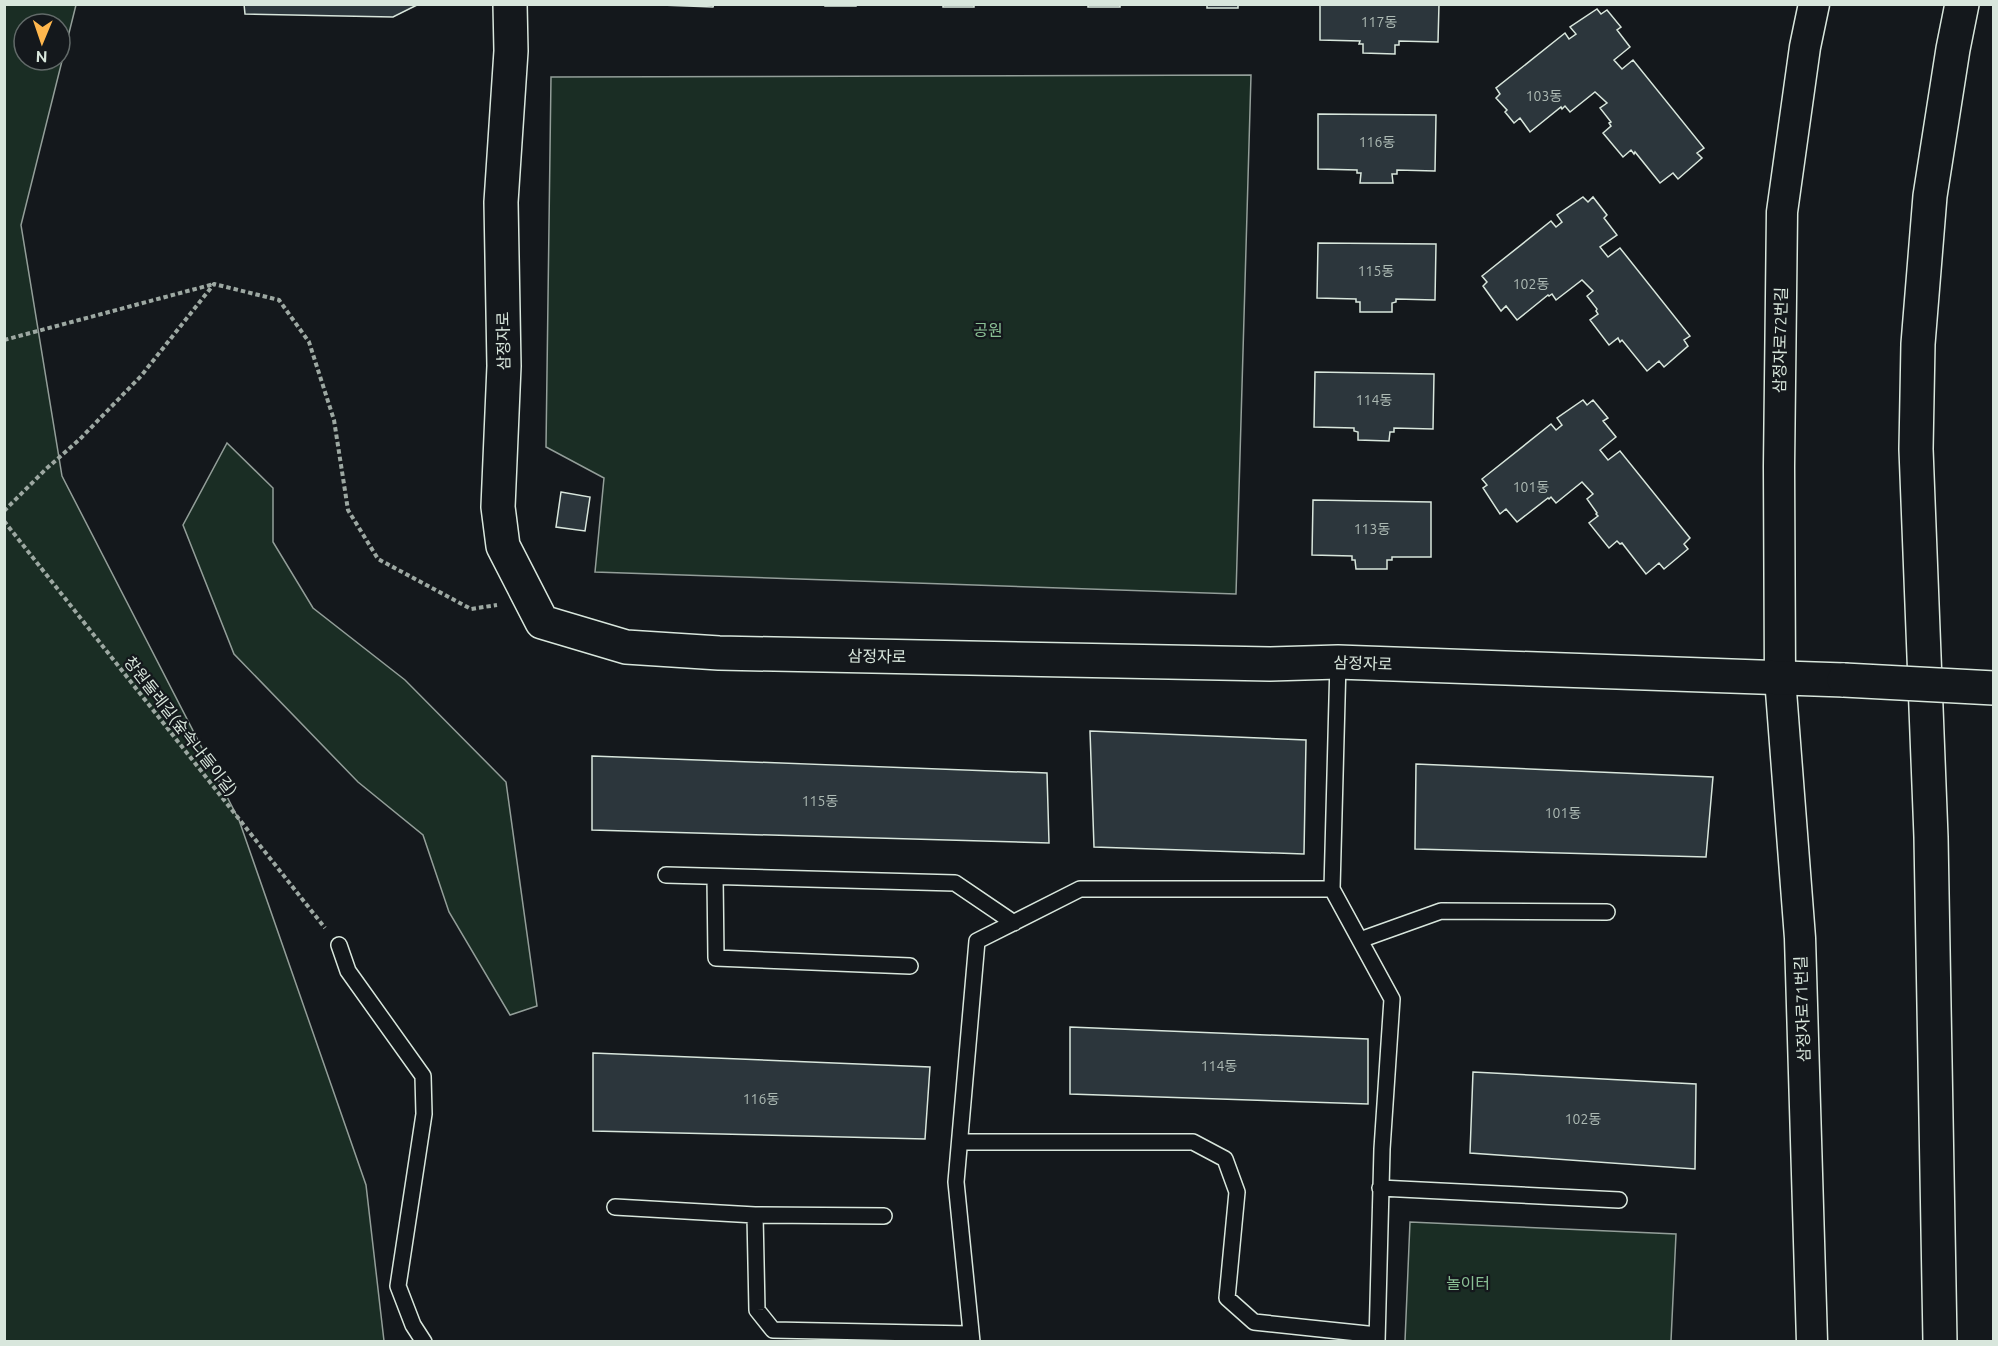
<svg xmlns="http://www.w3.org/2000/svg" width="1998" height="1346" font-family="Ubuntu,'Noto Sans KR',sans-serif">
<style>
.green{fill:#1a2d24;stroke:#939e99;stroke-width:1.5;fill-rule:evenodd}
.building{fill:#2c363c;stroke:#d8e6dc;stroke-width:1.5}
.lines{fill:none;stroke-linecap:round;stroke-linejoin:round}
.service-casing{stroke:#d8e6dc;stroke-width:18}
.minor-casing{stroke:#d8e6dc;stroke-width:33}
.tertiary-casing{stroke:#d8e6dc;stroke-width:36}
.trunk-casing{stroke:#d8e6dc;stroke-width:36}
.path{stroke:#9da8a2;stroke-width:4;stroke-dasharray:4.5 3;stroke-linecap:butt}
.service{stroke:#14181c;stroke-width:15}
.minor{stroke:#14181c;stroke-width:30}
.tertiary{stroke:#14181c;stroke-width:33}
.trunk{stroke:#14181c;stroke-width:33}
.tertiary-bridge-casing{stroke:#d8e6dc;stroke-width:36;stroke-linecap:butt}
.tertiary-bridge{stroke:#14181c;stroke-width:33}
.labels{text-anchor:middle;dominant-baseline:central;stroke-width:4.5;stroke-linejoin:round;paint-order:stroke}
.number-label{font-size:14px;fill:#adbab4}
.park-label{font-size:16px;fill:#8ac095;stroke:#14181c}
.street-label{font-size:16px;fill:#d8e6dc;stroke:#14181c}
</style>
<rect width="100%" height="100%" fill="#14181c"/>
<path class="green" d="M5 4 76 5 21 225 62 476 239 820 366 1185 384 1341H5ZM24 24H60V60H24Z
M1251 75 1236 594 595 572 604 478 546 447 551 77Z
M227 443 273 488V542L313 608 405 680 506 782 537 1006 510 1015 449 912 423 835 358 782 234 654 183 525Z
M1410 1222 1676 1234 1671 1341H1405Z"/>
<path class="building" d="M244 4H419L393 17 245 14Z
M634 4H714L713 7Z
M825 4H856V6H825Z
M943 4H974V7H943Z
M1088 4H1120V7H1088Z
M1207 4H1238V8H1207Z
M1320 4H1439L1438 42 1399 41V45H1395V54L1363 53V44H1359L1360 41 1320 40Z
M1597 9 1601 14 1607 10 1621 27 1617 30 1630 47 1614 60 1622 69 1633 60 1704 148 1697 153 1702 158 1678 179 1673 173 1660 183 1635 152 1634 154 1631 150 1623 157 1603 133 1611 126 1609 123 1611 122 1600 108 1607 103 1595 92 1570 112 1565 106 1562 109 1561 107 1530 132 1520 118 1514 123 1505 112 1507 110 1496 98 1500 94 1496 88 1565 33 1569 39 1576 34 1570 27Z
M1318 114 1436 115 1435 171 1397 170V174H1392L1393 183H1360L1361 173H1357V170L1318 169Z
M1583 197 1588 202 1593 197 1607 215 1604 218 1617 235 1600 247 1608 257 1620 248 1690 336 1684 340 1688 346 1664 367 1659 361 1647 371 1622 340 1620 342 1618 338 1609 345 1590 320 1598 314 1596 311 1597 309 1587 296 1593 291 1582 280 1556 300 1552 294 1549 296 1548 295 1517 320 1506 306 1501 311 1483 286 1487 282 1482 276 1551 221 1556 227 1562 222 1557 215Z
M1318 243 1436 244 1435 300 1396 299V302L1392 303V312H1360V302H1356V299L1317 298Z
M1315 372 1434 374 1433 429 1394 428V432H1390L1389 441 1358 440V432L1354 431V428L1314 427Z
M1583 400 1587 405 1593 400 1608 418 1603 421 1616 437 1600 450 1608 460 1620 451 1690 538 1684 544 1688 549 1664 569 1659 563 1646 574 1622 543 1620 544 1617 541 1609 548 1589 523 1598 516 1596 514 1597 513 1587 499 1593 494 1582 482 1556 503 1551 497 1549 499 1548 498 1517 522 1506 509 1500 514 1483 488 1487 485 1482 479 1551 424 1556 430 1562 425 1557 418Z
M561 492 590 497 585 531 556 527Z
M1313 500 1431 502V557H1392V560H1387V569H1356L1355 560H1352V556L1312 555Z
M1090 731 1306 740 1304 854 1094 847Z
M592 756 1047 773 1049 843 592 830Z
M1416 764 1713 777 1706 857 1415 849Z
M1070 1027 1368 1039V1104L1070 1094Z
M593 1053 930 1067 925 1139 593 1131Z
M1473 1072 1696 1084 1695 1169 1470 1153Z"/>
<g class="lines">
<defs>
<path id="service" d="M1338 662 1332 889 1392 999 1382 1149 1377 1342
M666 875 955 883 1014 923
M715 877 716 958 910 966
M1360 940 1441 911 1607 912
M339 945 348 971 423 1076 424 1114 398 1286 413 1325 424 1342
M960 1142H1193L1225 1159 1237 1192 1227 1298 1254 1322 1377 1335
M1380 1188 1619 1200
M615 1207 755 1215 884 1216
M755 1215 757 1310 773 1330 969 1334
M972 1342 956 1182 977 941 1080 889H1332"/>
<path id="minor" d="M1812 1342 1800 938 1780 678 1779 467 1782 212 1805 47 1814 4"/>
<path id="tertiary" d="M510 4 511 51 501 202 504 366 498 507 503 546 542 622 626 647 719 653 1270 664 1338 662 1844 680"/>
<path id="trunk" d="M1940 1342 1931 837 1916 449 1918 344 1930 196 1953 49 1962 4"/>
</defs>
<use href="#service" class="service-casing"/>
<use href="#minor" class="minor-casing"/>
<use href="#tertiary" class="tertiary-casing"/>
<use href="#trunk" class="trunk-casing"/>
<path class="path" d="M4 340 214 284
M4 511 46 469 80 439 141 376 214 284 279 300 309 342 334 420 348 510 378 559 471 609 497 605
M4 521 325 928"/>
<use href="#service" class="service"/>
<use href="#minor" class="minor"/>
<use href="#tertiary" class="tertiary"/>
<use href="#trunk" class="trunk"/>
<defs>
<path id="tertiary-bridge" d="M1844 680 1994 688"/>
</defs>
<use href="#tertiary-bridge" class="tertiary-bridge-casing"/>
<use href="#tertiary-bridge" class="tertiary-bridge"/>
</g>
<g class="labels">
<g class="number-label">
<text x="1379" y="22">117동</text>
<text x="1544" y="96">103동</text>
<text x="1377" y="142">116동</text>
<text x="1376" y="271">115동</text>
<text x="1531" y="284">102동</text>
<text x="1374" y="400">114동</text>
<text x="1531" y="487">101동</text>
<text x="1372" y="529">113동</text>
<text x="820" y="801">115동</text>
<text x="1563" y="813">101동</text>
<text x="1219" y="1066">114동</text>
<text x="761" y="1099">116동</text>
<text x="1583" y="1119">102동</text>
</g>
<g class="park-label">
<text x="988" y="330">공원</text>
<text x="1468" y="1283">놀이터</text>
</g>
<g class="street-label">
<text transform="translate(1780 340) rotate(-89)">삼정자로72번길</text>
<text transform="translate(503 341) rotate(-91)">삼정자로</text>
<text transform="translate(877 656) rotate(1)">삼정자로</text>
<text transform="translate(1363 663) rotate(2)">삼정자로</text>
<text transform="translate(181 726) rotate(52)">창원둘레길(숲속나들이길)</text>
<text transform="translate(1802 1009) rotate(-92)">삼정자로71번길</text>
</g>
</g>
<rect width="1998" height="1346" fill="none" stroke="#d8e6dc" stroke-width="12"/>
<g transform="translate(42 42) rotate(182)"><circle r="28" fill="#14181c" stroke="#626a69" stroke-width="1.5"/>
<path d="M0-4.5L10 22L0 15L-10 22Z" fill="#ffb74d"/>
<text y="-9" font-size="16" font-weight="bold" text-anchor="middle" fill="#d8e6dc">N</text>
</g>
</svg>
